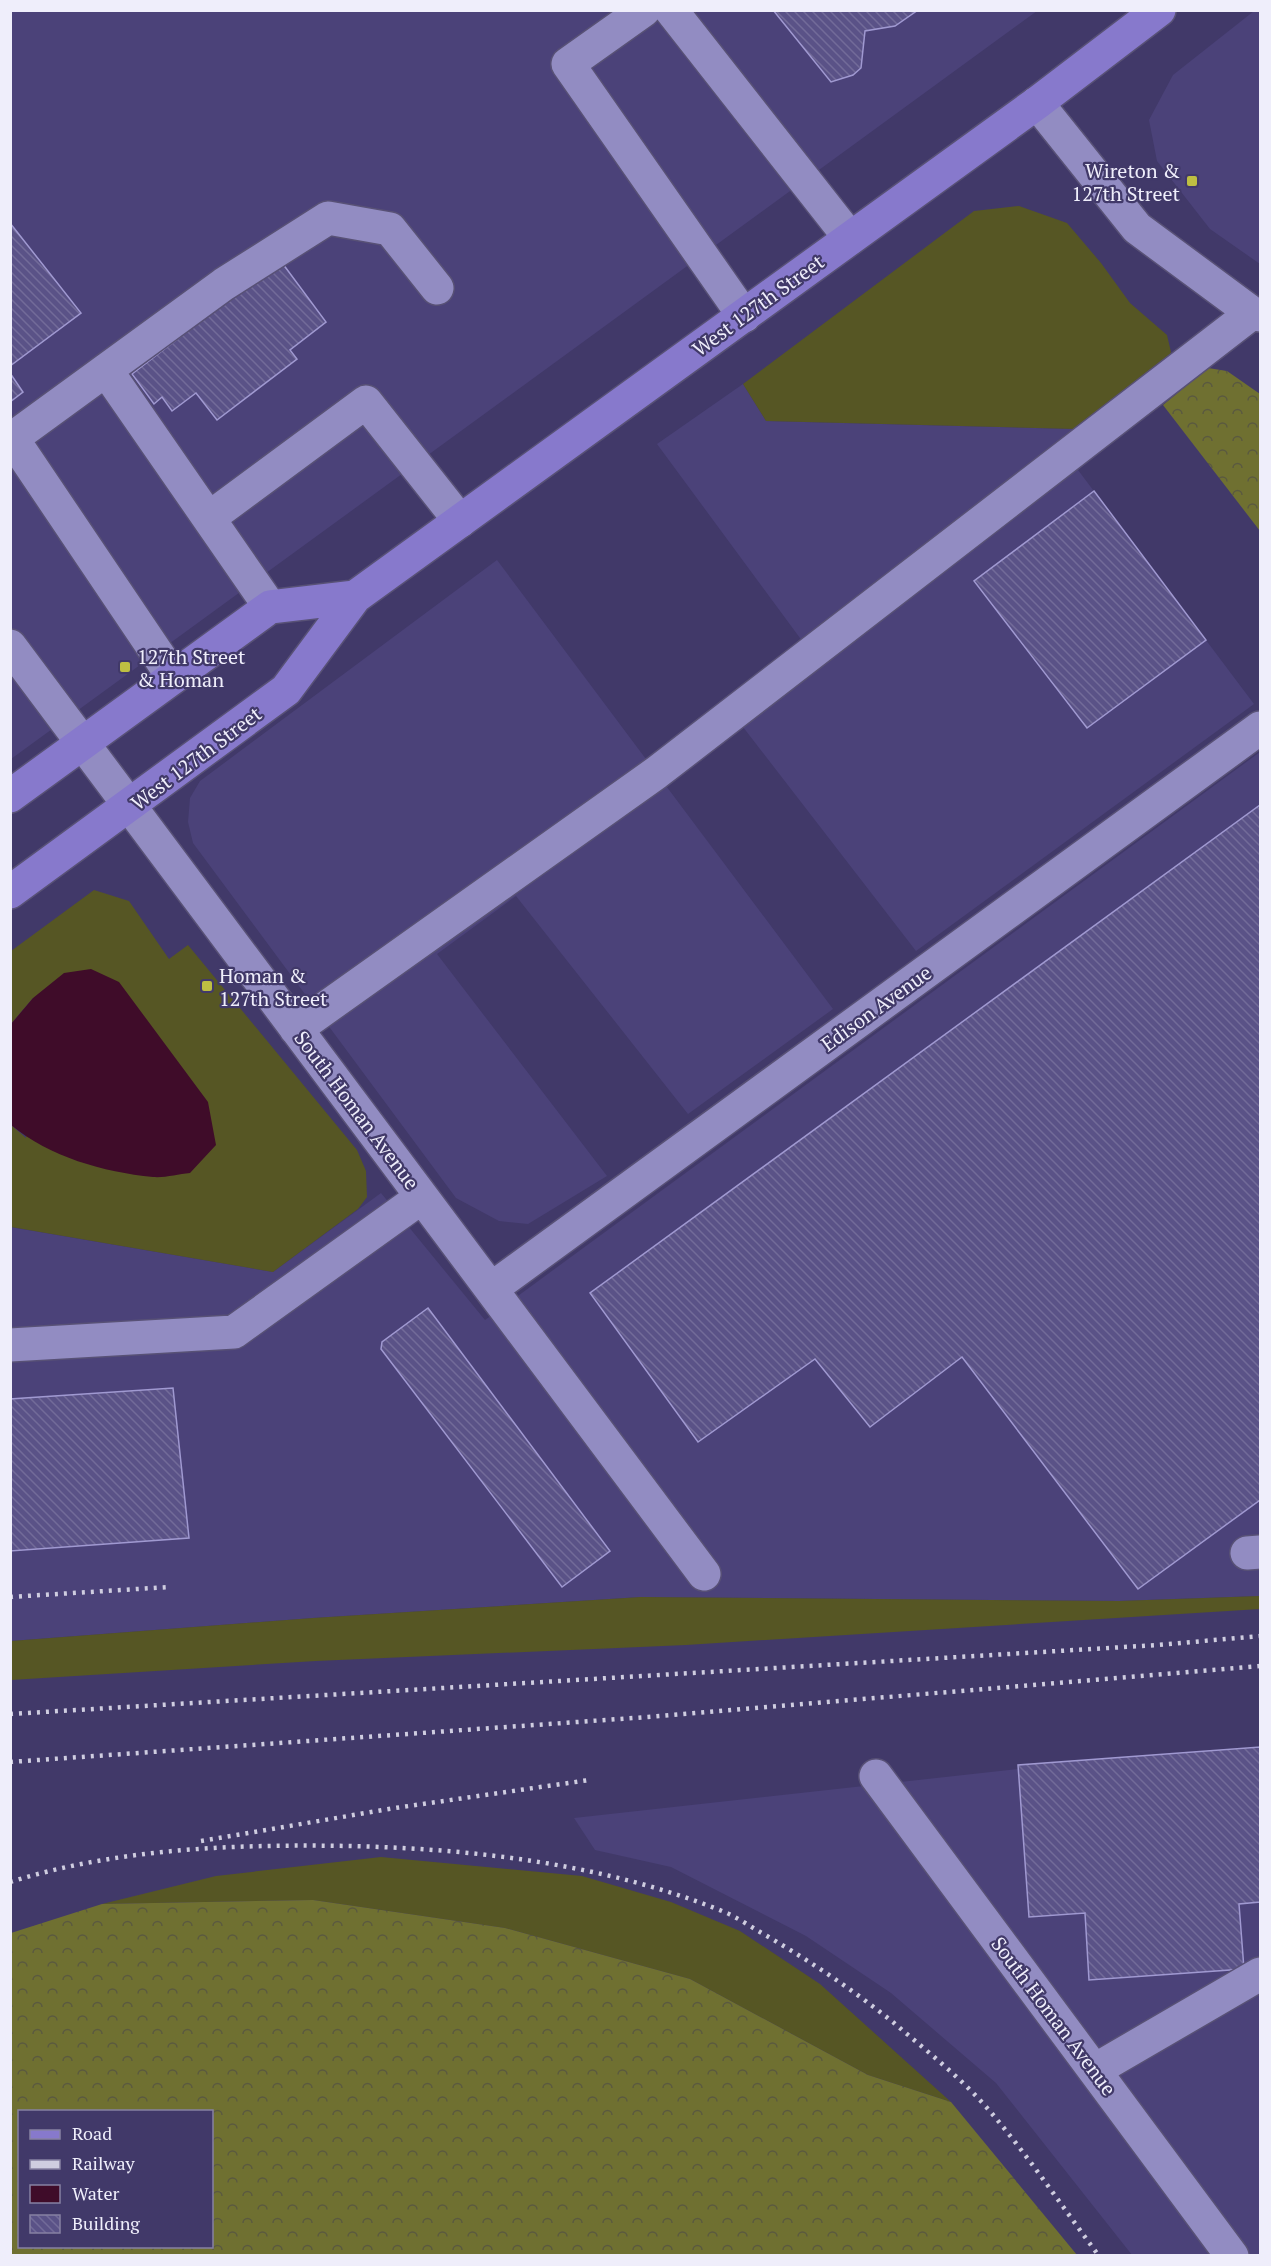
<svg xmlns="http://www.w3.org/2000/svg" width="1271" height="2266" font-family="'PT Serif',serif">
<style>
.built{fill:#4b4279}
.grass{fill:#565624}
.forest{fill:url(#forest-crowns);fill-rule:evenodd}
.water{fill:#3f0c29}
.building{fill:url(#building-back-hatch);stroke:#a099d1;stroke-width:1.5}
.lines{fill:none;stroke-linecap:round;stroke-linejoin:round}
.minor-casing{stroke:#585176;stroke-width:36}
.major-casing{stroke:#585176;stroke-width:36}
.minor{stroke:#928cc2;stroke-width:33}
.major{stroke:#8779cc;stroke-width:33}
.rail{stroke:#cfcde0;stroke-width:4.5;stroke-dasharray:3 6;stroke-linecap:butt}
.poi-dot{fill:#bebf42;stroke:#413969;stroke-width:2}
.labels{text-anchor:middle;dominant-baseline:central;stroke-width:4.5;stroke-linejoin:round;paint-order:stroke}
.poi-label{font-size:20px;fill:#efeefb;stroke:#413969;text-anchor:start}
.street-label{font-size:20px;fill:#efeefb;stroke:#413969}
</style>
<defs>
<pattern id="forest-crowns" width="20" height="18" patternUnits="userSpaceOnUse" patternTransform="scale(1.5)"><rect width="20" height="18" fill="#6f7031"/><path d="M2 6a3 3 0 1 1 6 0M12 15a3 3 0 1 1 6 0" fill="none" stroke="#5a593f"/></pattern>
<pattern id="building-back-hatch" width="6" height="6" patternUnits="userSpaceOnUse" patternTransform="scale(1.5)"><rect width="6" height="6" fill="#5a5287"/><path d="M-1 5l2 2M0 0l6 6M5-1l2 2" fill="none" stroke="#726b99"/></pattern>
</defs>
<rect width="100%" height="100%" fill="#413969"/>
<path class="built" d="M11 11H1037L11 759Z
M1254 11H1260V264L1210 229 1157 161 1149 120 1173 75Z
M743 384 766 421 1075 429 1093 455 1078 470 1254 704 916 951 733 714 811 653 657 444Z
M497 560 833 1009 688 1114 516 896 437 954 607 1176 528 1224 499 1221 456 1198 193 843 188 822 190 798 200 781Z
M1260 752V1596L1119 1601 641 1597 313 1618 11 1641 10 1227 273 1272 381 1193 485 1320Z
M1260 1748V2255H1132L996 2083 891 1993 806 1936 671 1867 595 1850 574 1818 1018 1769Z"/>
<path class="grass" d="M1019 206 1067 223 1101 263 1130 303 1167 335 1171 352 1169 362 1075 429 766 421 743 384 974 211Z
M94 890 129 901 169 959 188 945 357 1150 366 1171 367 1197 358 1209 273 1272 11 1227V1125L26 1138 33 998 11 1024V951Z
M1260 1596V1609L686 1645 316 1661 11 1680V1641L313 1618 641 1597 1119 1601Z
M381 1857 582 1876 671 1902 740 1931 820 1984 951 2102 868 2075 690 1979 505 1928 313 1900 102 1904 216 1876Z"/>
<path class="forest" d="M1208 368 1227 371 1260 394V531L1163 405Z
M313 1900 505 1928 690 1979 868 2075 951 2102 1077 2255H11V1933L102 1904ZM20 2112H212V2246H20Z"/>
<path class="water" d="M91 969 119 982 208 1102 216 1145 190 1173C178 1174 165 1178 153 1177 103 1172 50 1157 11 1125V1024L33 998 64 973Z"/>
<path class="building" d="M773 10H918L895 26 865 31 861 68 853 75 831 82Z
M10 223 81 313 10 366Z
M280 260 326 322 290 350 297 359 217 420 196 393 172 411 162 397 154 404 132 374Z
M10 373 23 392 10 402Z
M1094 491 1206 640 1087 728 974 581Z
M1260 805V1500L1138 1589 962 1357 870 1427 815 1359 698 1442 590 1293Z
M428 1308 610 1551 562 1587 381 1349 382 1342Z
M173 1388 189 1538 10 1551V1399Z
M1260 1747V1902L1239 1904 1244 1969 1089 1980 1085 1913 1029 1917 1018 1765Z"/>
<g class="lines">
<defs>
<path id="minor" d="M644 10 568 64 744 316
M671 10 850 238
M1037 103 1137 228 1252 313 1260 315
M106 370 270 607
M12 438 173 677
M10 440 224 284 328 218 390 229 437 288
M209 518 366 402 460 521
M10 646 704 1574
M296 1029 656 773 1252 313
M491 1289 1260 728
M10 1345 234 1332 422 1197
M1247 1553 1260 1552
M876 1776 1232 2256
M1095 2070 1260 1974"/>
<path id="major" d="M10 796 270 607 355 597
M10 892 286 690 355 597 1037 103 1159 10"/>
</defs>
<use href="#minor" class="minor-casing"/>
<use href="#major" class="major-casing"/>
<use href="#minor" class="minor"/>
<use href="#major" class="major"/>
<path class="rail" d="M10 1597 169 1587
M10 1714 1158 1645 1260 1636
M10 1762 648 1717 1260 1666
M201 1841 395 1808 589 1780
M10 1882C119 1848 237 1844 350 1846 475 1849 605 1864 722 1911 735 1916 748 1925 760 1932 807 1959 852 1989 894 2023 928 2052 965 2081 994 2116 1031 2160 1064 2209 1099 2256"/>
</g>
<g class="poi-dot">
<rect x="1186" y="175" width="12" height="12" rx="3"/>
<rect x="119" y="661" width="12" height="12" rx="3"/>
<rect x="201" y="980" width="12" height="12" rx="3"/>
</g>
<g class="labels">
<g class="poi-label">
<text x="1180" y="170" text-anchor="end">Wireton &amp;<tspan x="1180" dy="23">127th Street</tspan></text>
<text x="137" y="656">127th Street<tspan x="137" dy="23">&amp; Homan</tspan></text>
<text x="219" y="975">Homan &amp;<tspan x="219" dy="23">127th Street</tspan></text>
</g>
<g class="street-label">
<text transform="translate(758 305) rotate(-36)">West 127th Street</text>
<text transform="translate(196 758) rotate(-37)">West 127th Street</text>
<text transform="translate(876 1008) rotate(-36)">Edison Avenue</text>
<text transform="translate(357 1110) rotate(53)">South Homan Avenue</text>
<text transform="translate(1054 2016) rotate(53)">South Homan Avenue</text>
</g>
</g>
<rect width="1271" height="2266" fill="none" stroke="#efeefb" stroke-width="24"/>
<rect x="18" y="2110" width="195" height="138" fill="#413969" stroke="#8781a3" stroke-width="1.5"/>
<rect x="30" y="2130" width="30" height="9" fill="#8779cc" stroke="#8781a3" stroke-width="1.5"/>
<text x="72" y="2140" font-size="18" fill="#efeefb">Road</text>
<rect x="30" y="2160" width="30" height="9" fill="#cfcde0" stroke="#8781a3" stroke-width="1.5"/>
<text x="72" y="2170" font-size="18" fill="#efeefb">Railway</text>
<rect x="30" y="2185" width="30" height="18" fill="#3f0c29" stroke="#8781a3" stroke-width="1.5"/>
<text x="72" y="2200" font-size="18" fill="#efeefb">Water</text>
<rect x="30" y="2215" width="30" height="18" fill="url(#building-back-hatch)" stroke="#8781a3" stroke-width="1.5"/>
<text x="72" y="2230" font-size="18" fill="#efeefb">Building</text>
</svg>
